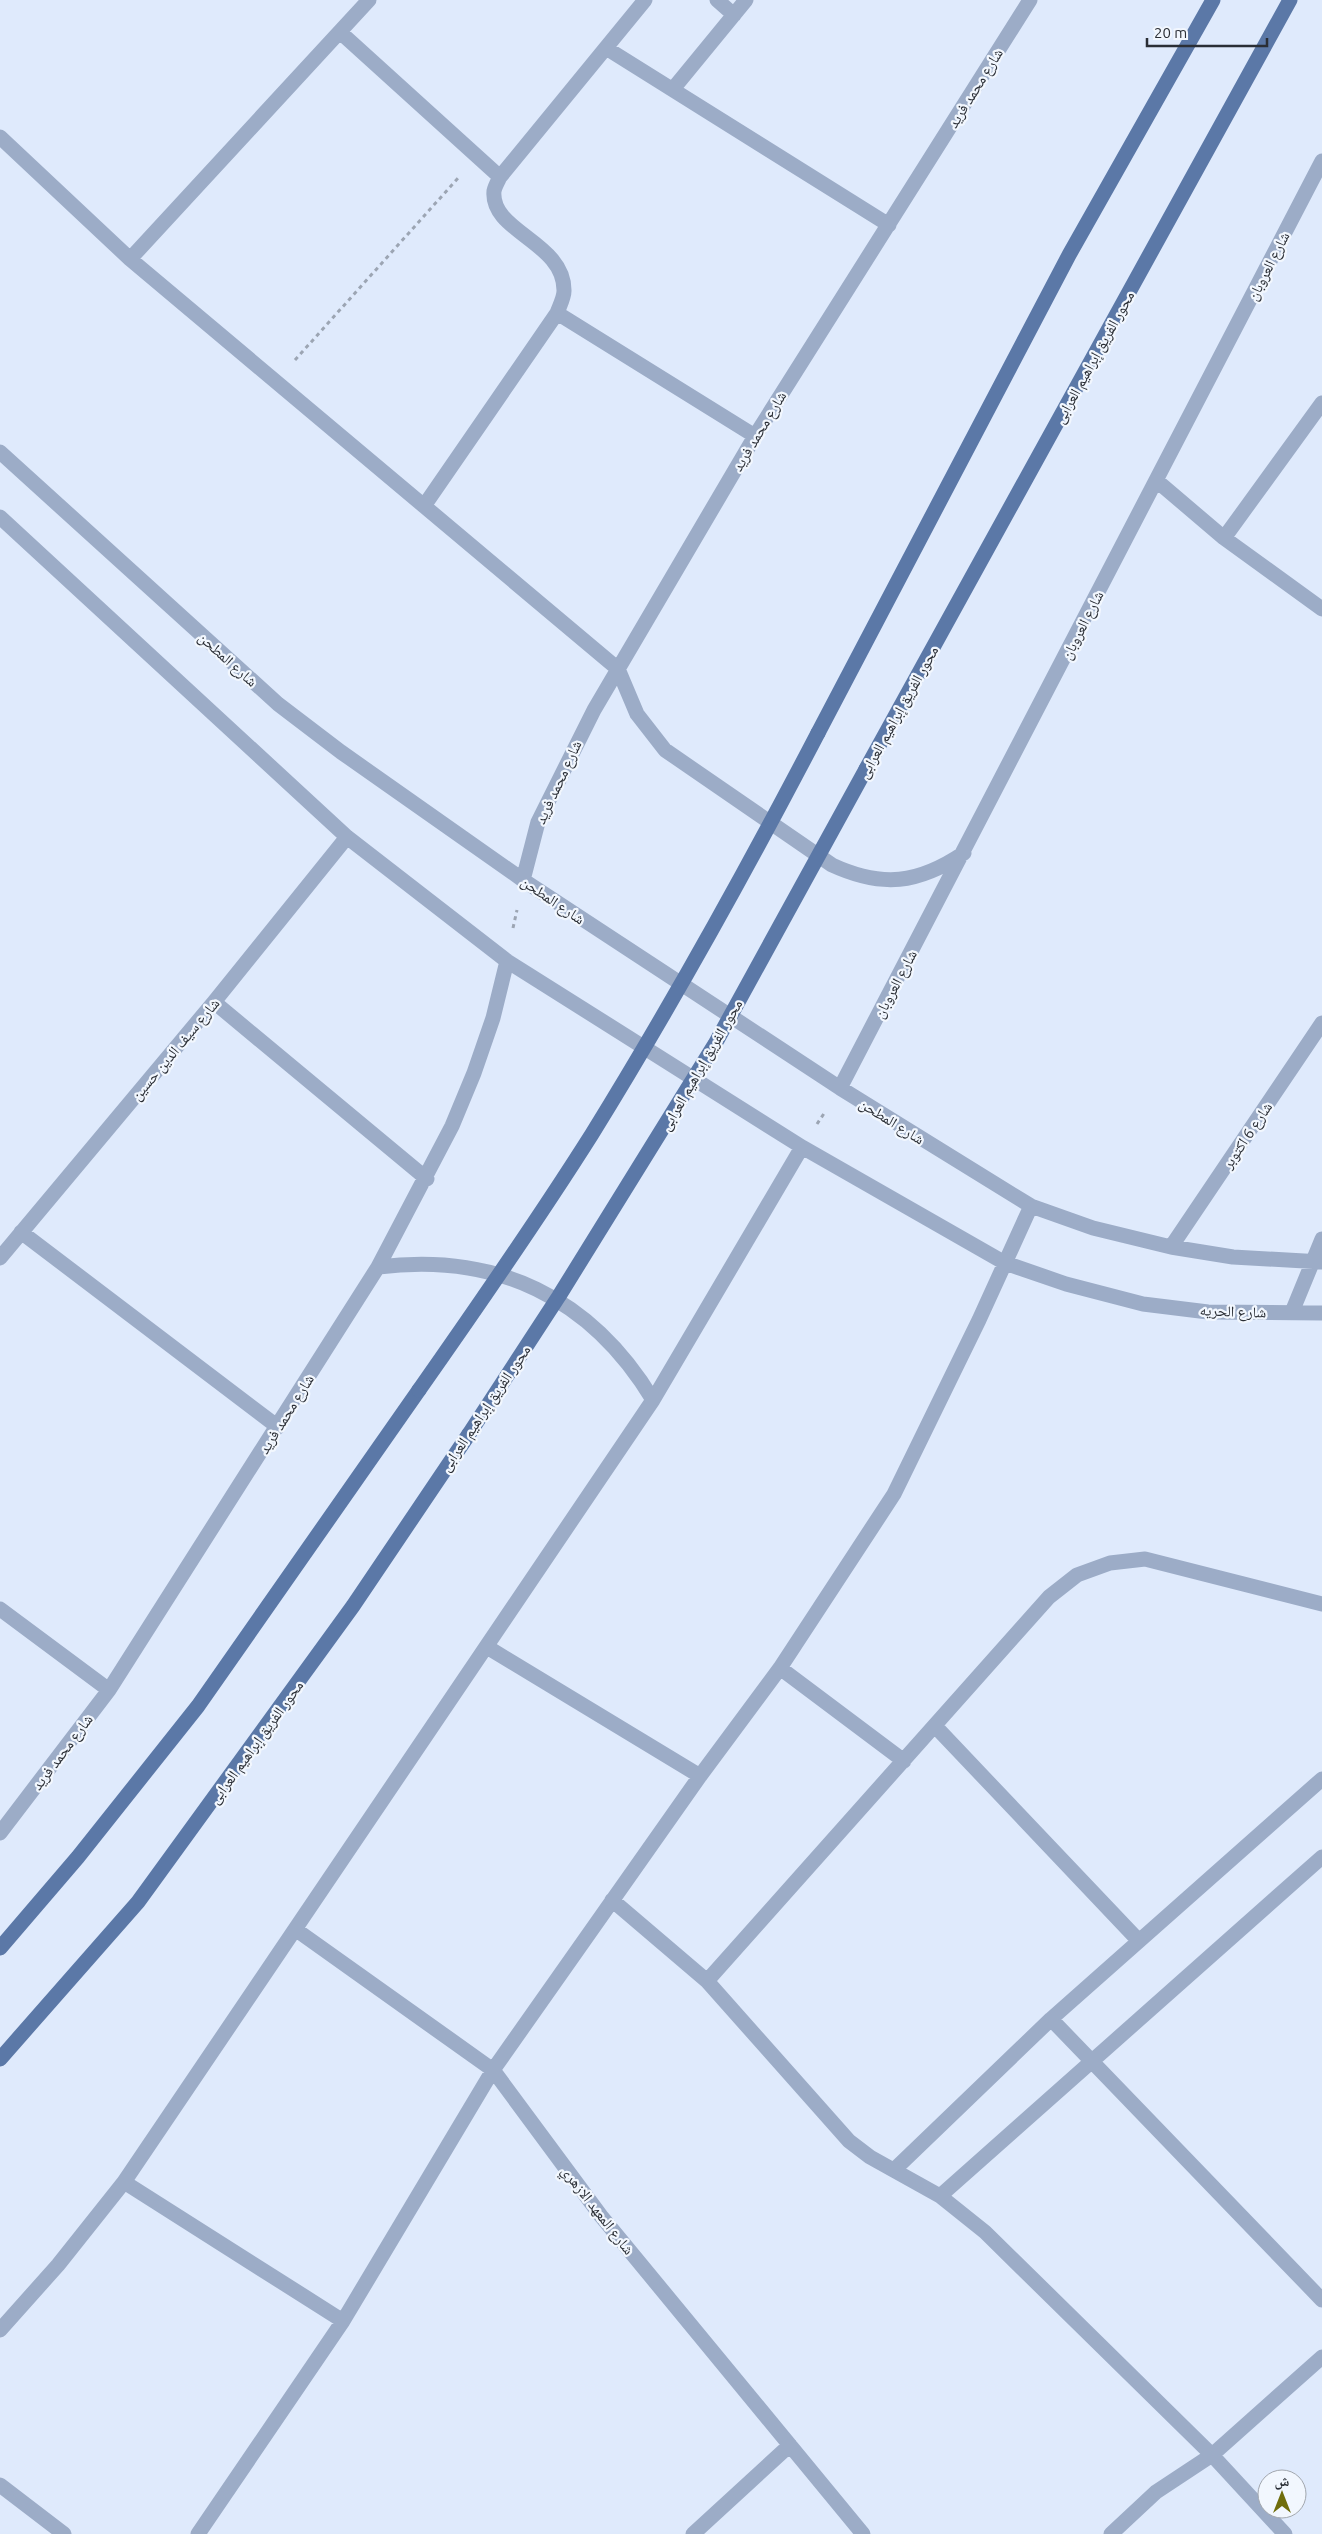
<svg xmlns="http://www.w3.org/2000/svg" width="1322" height="2534" font-family="Ubuntu,'Noto Naskh Arabic',sans-serif">
<style>
.lines{fill:none;stroke-linecap:round;stroke-linejoin:round}
.path{stroke:#9ca5b3;stroke-width:3;stroke-dasharray:4 4;stroke-linecap:butt}
.minor{stroke:#9cacc7;stroke-width:15}
.major{stroke:#5b78a7;stroke-width:15}
.major-bridge{stroke:#5b78a7;stroke-width:15}
.labels{text-anchor:middle;dominant-baseline:central;stroke-width:4.5;stroke-linejoin:round;paint-order:stroke}
.street-label{font-size:15px;fill:#2a2e35;stroke:#f2f7fe}
</style>
<rect width="100%" height="100%" fill="#dfeafc"/>
<g class="lines">
<path class="path" d="M295 360 459 177
M513 928 517 910
M817 1124 825 1112"/>
<path class="minor" d="M717 0 734 15
M340 32 500 177
M606 48 889 225
M673 89 746 0
M0 137 130 259 618 669 637 714 665 750 832 865C882 888 918 884 964 853
M130 259 369 0
M557 313 755 436
M0 452 278 704 341 752 523 880 840 1088 1031 1206 1093 1228 1171 1247 1233 1257 1322 1262
M1157 481 1224 538 1322 609
M424 506 557 313C559 307 564 298 564 291 565 242 490 232 494 191 495 186 498 181 500 177L645 0
M0 517 347 837 507 961 802 1147 1005 1263 1066 1284 1143 1304 1208 1312 1322 1313
M1224 538 1322 403
M523 880 538 822 594 710 755 436 1030 0
M214 1002 427 1179
M840 1088 1322 161
M21 1232 278 1427
M1171 1247 1322 1023
M0 1258 214 1002 347 837
M378 1267C496 1252 591 1297 653 1400
M1292 1312 1322 1239
M0 1609 109 1690
M487 1647 700 1776
M780 1668 904 1761
M935 1726 1139 1941
M0 1833 109 1690 378 1267 452 1126 474 1073 493 1018 507 961
M612 1900 707 1981 849 2141 870 2157 940 2196 985 2232 1212 2455 1285 2534
M295 1929 493 2070 601 2216 863 2534
M707 1981 1049 1597 1077 1575 1110 1563 1145 1559 1322 1604
M1051 2019 1322 2300
M894 2170 1051 2019 1322 1779
M124 2182 343 2321
M940 2196 1322 1857
M0 2330 58 2265 124 2182 653 1400 802 1147
M0 2485 64 2534
M198 2534 343 2321 493 2070 700 1776 780 1668 894 1494 979 1320 1031 1206
M693 2534 790 2445
M1111 2534 1156 2492 1212 2455 1322 2357"/>
<path class="major" d="M818 733 1069 255 1213 0
M866 769 1290 0
M0 1948 78 1857 198 1706 419 1390
M0 2059 138 1902 353 1606 469 1434"/>
<path class="major-bridge" d="M419 1390C478 1306 537 1221 592 1134 673 1003 747 869 818 733
M469 1434 559 1296 715 1044 866 769"/>
</g>
<g class="labels">
<g class="street-label">
<text transform="translate(975 88) rotate(-58)">شارع محمد فريد</text>
<text transform="translate(1268 266) rotate(-63)">شارع العروبان</text>
<text transform="translate(1094 357) rotate(-61)">محور الفريق إبراهيم العرابى</text>
<text transform="translate(759 431) rotate(-59)">شارع محمد فريد</text>
<text transform="translate(1082 625) rotate(-63)">شارع العروبان</text>
<text transform="translate(228 659) rotate(42)">شارع المطحن</text>
<text transform="translate(898 712) rotate(-61)">محور الفريق إبراهيم العرابى</text>
<text transform="translate(558 782) rotate(-65)">شارع محمد فريد</text>
<text transform="translate(553 900) rotate(34)">شارع المطحن</text>
<text transform="translate(895 984) rotate(-62)">شارع العروبان</text>
<text transform="translate(175 1049) rotate(-50)">شارع سيف الدين حسين</text>
<text transform="translate(701 1065) rotate(-60)">محور الفريق إبراهيم العرابى</text>
<text transform="translate(892 1121) rotate(32)">شارع المطحن</text>
<text transform="translate(1247 1135) rotate(-56)">شارع 6 اكتوبر</text>
<text transform="translate(1233 1311) rotate(2)">شارع الحريه</text>
<text transform="translate(485 1408) rotate(-56)">محور الفريق إبراهيم العرابى</text>
<text transform="translate(286 1414) rotate(-58)">شارع محمد فريد</text>
<text transform="translate(256 1742) rotate(-54)">محور الفريق إبراهيم العرابى</text>
<text transform="translate(62 1752) rotate(-53)">شارع محمد فريد</text>
<text transform="translate(598 2210) rotate(52)">شارع المعهد الازهري</text>
</g>
</g>
<g transform="translate(1282 2494)"><circle r="24" fill="#f2f7fe" stroke="#a2a7ae"/>
<path d="M0-4L9 19L0 12L-9 19Z" fill="#6f6d0c"/>
<text y="-8" font-size="14" font-weight="bold" text-anchor="middle" fill="#2a2e35">ش</text>
</g>
<path d="M1147 38v8h120v-8" fill="none" stroke="#2a2e35" stroke-width="2.5"/>
<text x="1154" y="38" font-size="15" fill="#2a2e35" stroke="#f2f7fe" stroke-width="4" paint-order="stroke">20 m</text>
</svg>
